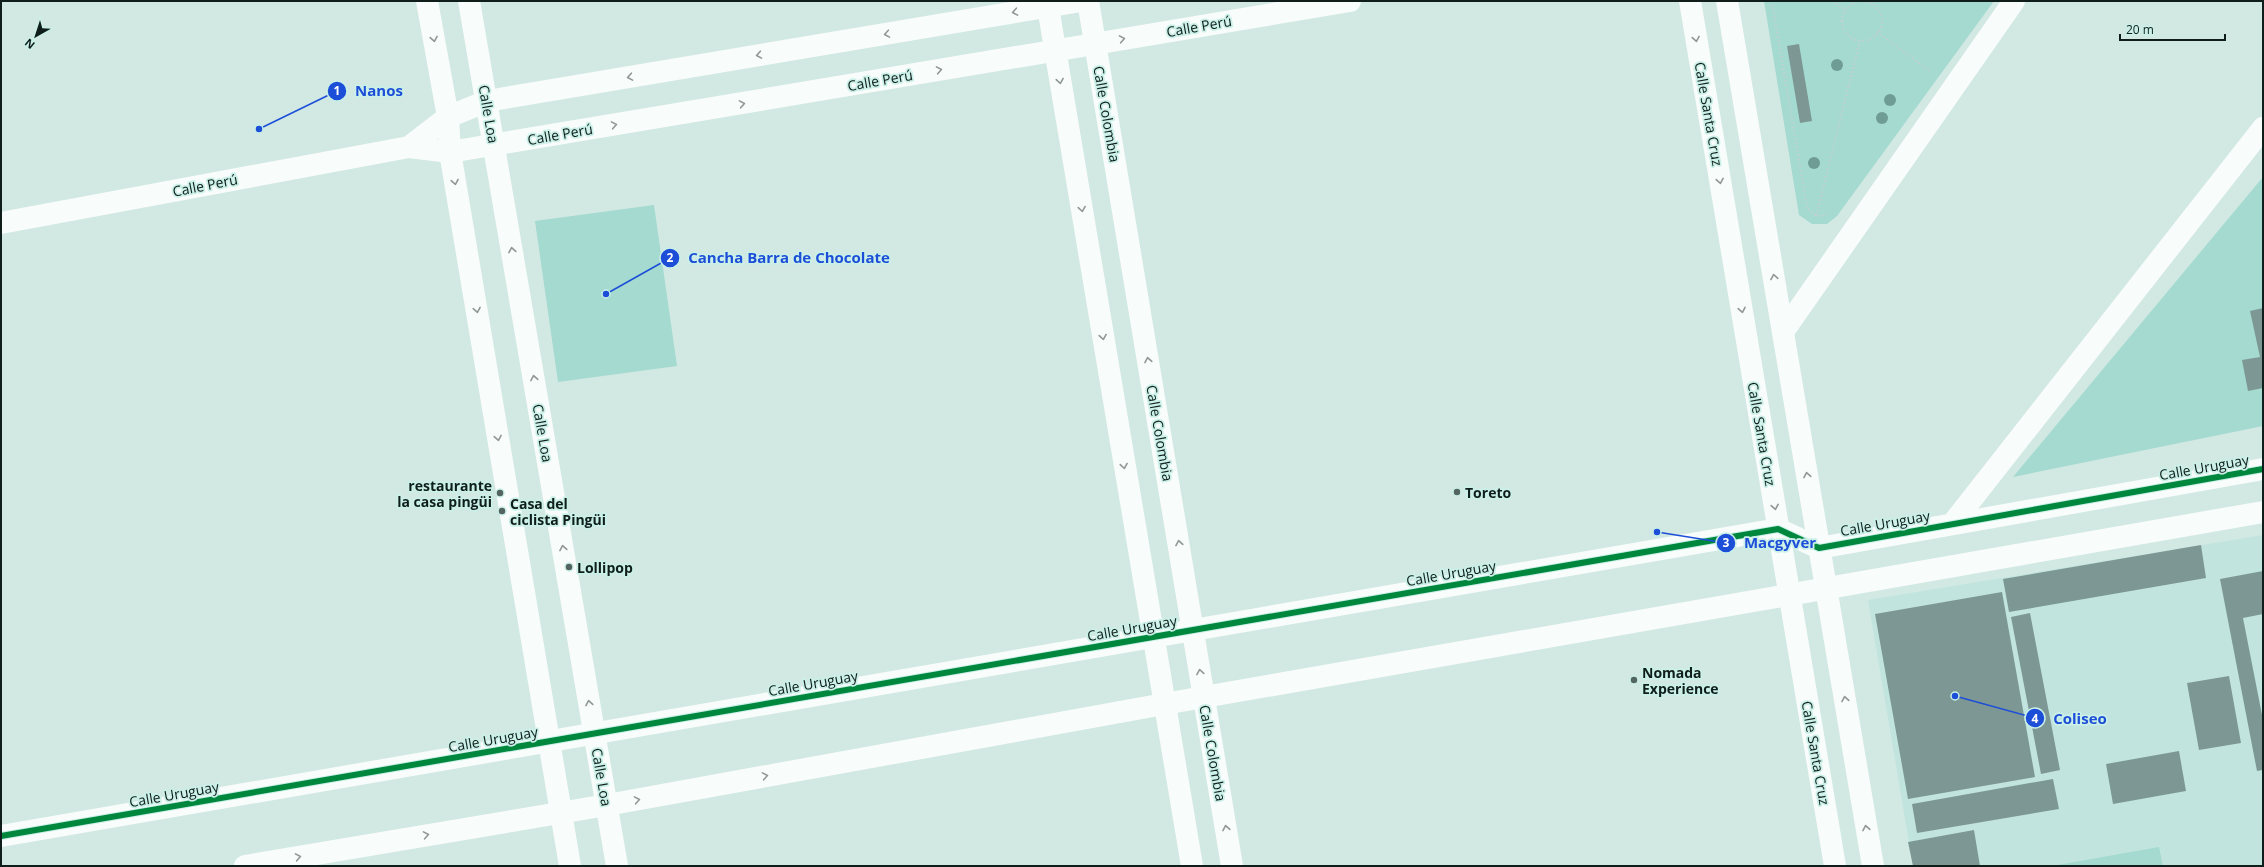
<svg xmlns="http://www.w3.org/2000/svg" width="2264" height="867" font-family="'Open Sans',sans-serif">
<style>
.built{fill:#c1e5de}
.green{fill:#a4dad0}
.building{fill:#7d9894}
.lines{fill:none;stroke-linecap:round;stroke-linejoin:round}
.path{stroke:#cacfcf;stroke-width:2.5;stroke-dasharray:1 3;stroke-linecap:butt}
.minor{stroke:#f8fcfb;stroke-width:22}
.secondary{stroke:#f8fcfb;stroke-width:22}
.cycleway-casing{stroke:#caf0e8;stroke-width:8}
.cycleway{stroke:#00873e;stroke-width:6}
.tree{fill:#6f9d95}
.oneway{stroke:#909896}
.poi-dot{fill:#546561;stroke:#caf0e8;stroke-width:1.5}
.labels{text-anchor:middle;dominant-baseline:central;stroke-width:3.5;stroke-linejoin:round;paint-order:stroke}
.street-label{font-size:14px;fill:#101e1b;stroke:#caf0e8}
.poi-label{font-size:14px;font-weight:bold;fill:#101e1b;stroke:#caf0e8;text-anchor:start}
.leader{fill:none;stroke:#1d4ed8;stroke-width:1.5}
.callout-dot{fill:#1d4ed8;stroke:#caf0e8;stroke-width:1.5}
.mark-label{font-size:12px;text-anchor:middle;font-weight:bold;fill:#fff}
.callout-label{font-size:15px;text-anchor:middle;font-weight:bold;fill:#1d4ed8;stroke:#caf0e8;stroke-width:3.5;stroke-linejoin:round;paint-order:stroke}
</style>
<rect width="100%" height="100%" fill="#d2e8e3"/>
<path class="built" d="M2263 535V866H1913L1868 600Z"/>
<path class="green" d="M1764 1H1994L1837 216 1827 224H1812L1799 215Z
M2263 177V426L2013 477Z
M654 205 677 366 558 382 535 221Z
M2159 847 2163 866H2052Z"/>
<path class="building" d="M1799 44 1812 121 1800 123 1787 46Z
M2263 308V388L2248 391 2242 360 2260 357 2250 311Z
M2201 545 2206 578 2009 612 2003 579Z
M2263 571V614L2243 618 2263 720V770L2257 771 2220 579Z
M2002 592 2035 777 1908 799 1875 614Z
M2030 613 2060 770 2041 774 2011 617Z
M2229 676 2241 743 2199 750 2187 683Z
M2179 751 2186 791 2113 804 2106 764Z
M2053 779 2059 809 1917 833 1912 804Z
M1974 830 1980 866H1913L1908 842Z"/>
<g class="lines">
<path class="path" d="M1772 1 1807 208 1816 216 1824 215 1829 212
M1833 1 1846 10
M1842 21a20 20 0 1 1 40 0a20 20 0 1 1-40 0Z
M1877 32 1930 71
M1816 216 1860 41"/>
<path class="minor" d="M1047 1 1192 866
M1088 1 1232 866
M1690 1 1835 866
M1727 1 1873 866
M409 147 450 152 1350 1
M1 223 409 147 448 117 487 101 1081 1
M1783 332 2014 1
M1953 523 2263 128
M1 836 1778 529 1819 548 2263 469
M245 866 607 805 1164 704 2263 512"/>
<path class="secondary" d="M427 1 448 117 450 152 570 866
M469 1 617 866"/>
<defs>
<path id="cycleway" d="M1 836 1778 529 1819 548 2263 469"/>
</defs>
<use href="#cycleway" class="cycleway-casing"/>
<use href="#cycleway" class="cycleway"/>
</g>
<g class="tree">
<circle cx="1837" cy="65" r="6"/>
<circle cx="1890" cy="100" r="6"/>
<circle cx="1882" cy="118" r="6"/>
<circle cx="1814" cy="163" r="6"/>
</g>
<defs><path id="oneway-chevron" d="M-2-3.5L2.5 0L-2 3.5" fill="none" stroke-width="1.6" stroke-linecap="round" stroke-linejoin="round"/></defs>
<g class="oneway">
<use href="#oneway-chevron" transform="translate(1015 12) rotate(170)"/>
<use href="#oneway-chevron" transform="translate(887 34) rotate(170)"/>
<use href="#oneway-chevron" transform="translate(434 39) rotate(80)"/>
<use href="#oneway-chevron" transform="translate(1122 39) rotate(-10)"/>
<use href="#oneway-chevron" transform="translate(1696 39) rotate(80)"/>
<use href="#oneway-chevron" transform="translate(759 55) rotate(170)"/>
<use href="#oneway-chevron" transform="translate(939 70) rotate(-10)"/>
<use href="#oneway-chevron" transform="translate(630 77) rotate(170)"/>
<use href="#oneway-chevron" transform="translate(1060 81) rotate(81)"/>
<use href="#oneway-chevron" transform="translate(742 104) rotate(-10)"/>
<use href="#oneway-chevron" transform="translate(614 125) rotate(-10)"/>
<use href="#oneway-chevron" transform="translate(1720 181) rotate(80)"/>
<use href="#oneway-chevron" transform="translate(455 182) rotate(80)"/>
<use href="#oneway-chevron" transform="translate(1082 209) rotate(81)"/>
<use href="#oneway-chevron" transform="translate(512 250) rotate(-100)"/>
<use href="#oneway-chevron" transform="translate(1774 277) rotate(-99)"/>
<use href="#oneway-chevron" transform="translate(477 310) rotate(80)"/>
<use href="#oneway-chevron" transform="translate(1742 310) rotate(80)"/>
<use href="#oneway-chevron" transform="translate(1103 337) rotate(81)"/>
<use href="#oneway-chevron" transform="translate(1148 360) rotate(-100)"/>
<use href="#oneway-chevron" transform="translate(534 378) rotate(-100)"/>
<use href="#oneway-chevron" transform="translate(498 438) rotate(80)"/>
<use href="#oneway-chevron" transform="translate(1124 466) rotate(81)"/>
<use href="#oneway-chevron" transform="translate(1807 475) rotate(-100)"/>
<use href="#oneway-chevron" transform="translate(1775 507) rotate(80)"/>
<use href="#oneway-chevron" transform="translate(1179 543) rotate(-100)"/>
<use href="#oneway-chevron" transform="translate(563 548) rotate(-100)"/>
<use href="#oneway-chevron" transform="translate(1200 672) rotate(-99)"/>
<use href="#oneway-chevron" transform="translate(1845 699) rotate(-100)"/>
<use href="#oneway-chevron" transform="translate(589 703) rotate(-100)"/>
<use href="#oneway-chevron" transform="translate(765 776) rotate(-10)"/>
<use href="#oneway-chevron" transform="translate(637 800) rotate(-10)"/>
<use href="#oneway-chevron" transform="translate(1226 828) rotate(-100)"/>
<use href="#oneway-chevron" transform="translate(1866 828) rotate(-100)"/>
<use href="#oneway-chevron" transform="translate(426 835) rotate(-10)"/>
<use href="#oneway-chevron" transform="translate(298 857) rotate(-10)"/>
</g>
<g class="poi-dot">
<circle cx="1457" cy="492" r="4"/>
<circle cx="500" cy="493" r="4"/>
<circle cx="502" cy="511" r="4"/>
<circle cx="569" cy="567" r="4"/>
<circle cx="1634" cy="680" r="4"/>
</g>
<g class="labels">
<g class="street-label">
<text transform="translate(1199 26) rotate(-10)">Calle Perú</text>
<text transform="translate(880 80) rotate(-10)">Calle Perú</text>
<text transform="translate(489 114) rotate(80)">Calle Loa</text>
<text transform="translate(1107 114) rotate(80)">Calle Colombia</text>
<text transform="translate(1709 114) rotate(80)">Calle Santa Cruz</text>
<text transform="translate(560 134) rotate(-10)">Calle Perú</text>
<text transform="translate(205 185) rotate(-11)">Calle Perú</text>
<text transform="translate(543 433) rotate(80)">Calle Loa</text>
<text transform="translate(1160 433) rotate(80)">Calle Colombia</text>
<text transform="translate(1762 434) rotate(80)">Calle Santa Cruz</text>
<text transform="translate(2204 467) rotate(-10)">Calle Uruguay</text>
<text transform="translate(1885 523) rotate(-10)">Calle Uruguay</text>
<text transform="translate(1451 573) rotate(-10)">Calle Uruguay</text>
<text transform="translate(1132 628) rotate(-10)">Calle Uruguay</text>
<text transform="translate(813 683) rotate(-10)">Calle Uruguay</text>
<text transform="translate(493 739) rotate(-10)">Calle Uruguay</text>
<text transform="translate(1213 753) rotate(80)">Calle Colombia</text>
<text transform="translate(1816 753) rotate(80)">Calle Santa Cruz</text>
<text transform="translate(602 777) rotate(80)">Calle Loa</text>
<text transform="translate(174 794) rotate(-10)">Calle Uruguay</text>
</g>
<g class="poi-label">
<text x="492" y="485" text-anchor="end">restaurante<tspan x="492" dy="16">la casa pingüi</tspan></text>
<text x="1465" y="492">Toreto</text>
<text x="510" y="503">Casa del<tspan x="510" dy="16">ciclista Pingüi</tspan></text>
<text x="577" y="567">Lollipop</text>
<text x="1642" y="672">Nomada<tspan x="1642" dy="16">Experience</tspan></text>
</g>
</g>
<path class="leader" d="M259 129L337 91M606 294L670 258M1657 532L1726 543M1955 696L2035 718"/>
<g class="callout-dot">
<circle cx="259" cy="129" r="4"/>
<circle cx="606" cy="294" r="4"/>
<circle cx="1657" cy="532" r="4"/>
<circle cx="1955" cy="696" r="4"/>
<circle cx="337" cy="91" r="10"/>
<circle cx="670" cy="258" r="10"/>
<circle cx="1726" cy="543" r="10"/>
<circle cx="2035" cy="718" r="10"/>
</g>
<g class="mark-label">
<text x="337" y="95">1</text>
<text x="670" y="262">2</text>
<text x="1726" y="547">3</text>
<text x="2035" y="723">4</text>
</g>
<g class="callout-label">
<text x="379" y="96">Nanos</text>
<text x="789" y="263">Cancha Barra de Chocolate</text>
<text x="1780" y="548">Macgyver</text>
<text x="2080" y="724">Coliseo</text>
</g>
<rect width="2264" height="867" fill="none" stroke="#101e1b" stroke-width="4"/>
<g transform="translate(36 36) rotate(219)" stroke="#caf0e8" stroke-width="3" paint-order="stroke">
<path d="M0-3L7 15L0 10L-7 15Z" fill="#101e1b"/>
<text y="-6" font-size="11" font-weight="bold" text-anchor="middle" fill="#101e1b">N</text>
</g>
<path d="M2120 34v6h105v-6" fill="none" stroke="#101e1b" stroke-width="2"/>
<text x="2126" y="34" font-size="12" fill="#101e1b" stroke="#caf0e8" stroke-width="3" paint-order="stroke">20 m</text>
</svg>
